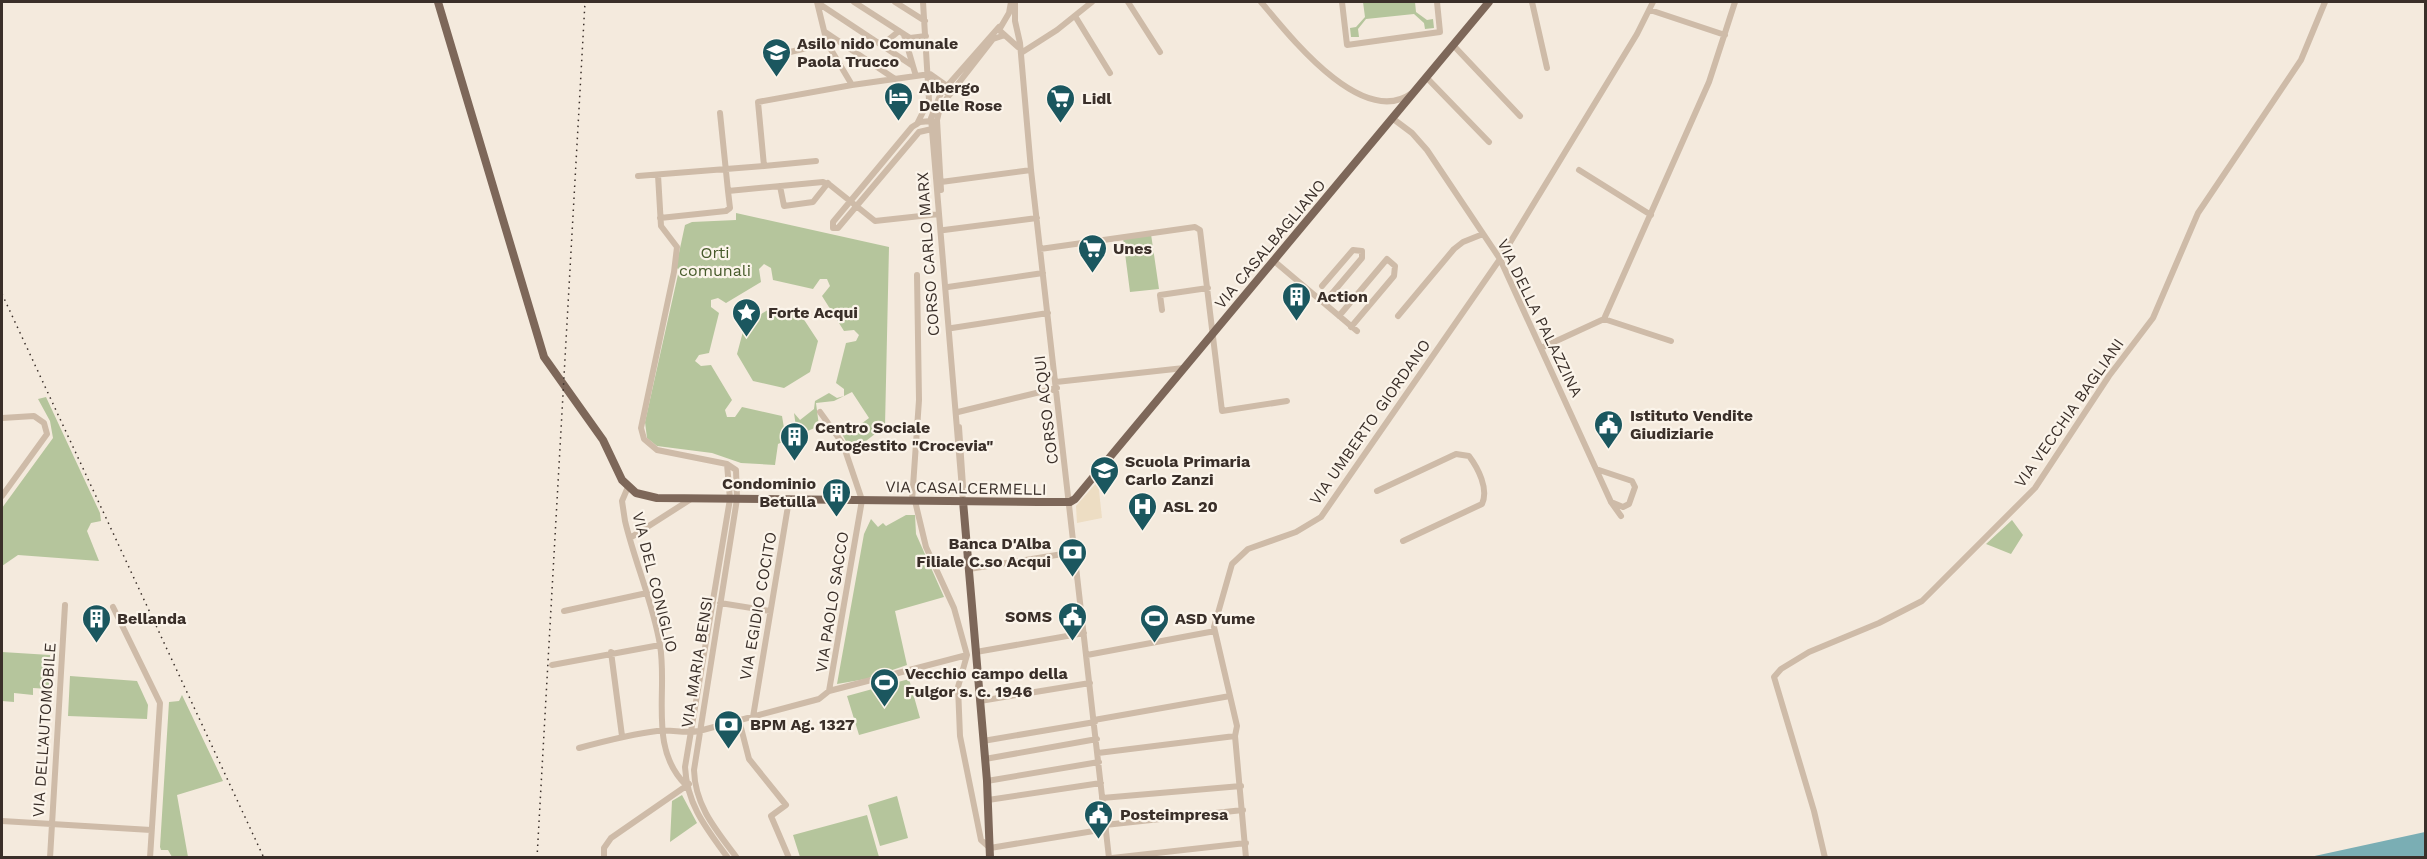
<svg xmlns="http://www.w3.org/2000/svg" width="2427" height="859" font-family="'Work Sans',sans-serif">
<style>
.green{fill:#b5c59c;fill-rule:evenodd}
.plaza{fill:#edddc3}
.water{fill:#7aaeb4}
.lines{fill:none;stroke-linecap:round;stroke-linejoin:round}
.minor{stroke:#cebba8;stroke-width:6}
.major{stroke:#7d6759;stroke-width:8}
.rail{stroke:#3a2f29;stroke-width:1.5;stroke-dasharray:1.5 4.5;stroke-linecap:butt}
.labels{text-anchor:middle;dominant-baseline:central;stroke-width:4.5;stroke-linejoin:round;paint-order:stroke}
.poi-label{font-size:16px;font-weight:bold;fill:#3a2f29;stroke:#fbf4ea;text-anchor:start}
.street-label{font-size:16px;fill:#3a2f29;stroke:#fbf4ea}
.park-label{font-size:16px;fill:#465a2a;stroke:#fbf4ea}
</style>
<rect width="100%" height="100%" fill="#f4eadd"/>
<path class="green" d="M1363 2H1415L1416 12 1427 20 1433 19 1434 28 1425 29 1424 23 1414 14 1366 19 1358 29 1359 37H1351L1350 28 1356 27 1365 17Z
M736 213 889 247 885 426 852 452 842 434 850 427 853 430 869 418 852 392 834 401 816 403 819 426 778 444 775 465 741 463 712 453 657 446 647 438 645 422 679 270 676 267 685 225 692 222 736 220ZM764 264 771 268 773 280 813 289 820 279H827L830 286 822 296 844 331 854 330 859 335 856 341 846 343 836 383 844 389V396L837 398 829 393 815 401 814 409 800 420 794 413 796 427 791 432 784 428 782 416 742 407 735 417H727L725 410 732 400 711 365 701 366 695 361 699 355 709 353 719 313 711 307V300L718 298 726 303 761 282 759 269Z
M1151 234 1159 289 1130 292 1123 238Z
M771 308 801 315 818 341 810 372 784 388 753 381 737 354 745 324Z
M46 397 100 513 101 521 91 523 87 531 99 561 18 555 2 566V508L53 438 50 421 38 399Z
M906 515H915L916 534 944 597 895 611 907 665 866 679 837 684 864 534 871 519 878 527 883 523 886 526Z
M2012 520 2023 535 2011 554 1986 544Z
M2 652 50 655 49 689 33 688V695L14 693V702L2 701Z
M70 676 137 681 148 705 147 719 68 716Z
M909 679 920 718 859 735 847 696Z
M182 695 223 781 177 795 188 857H172L168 850H161L160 847 169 702 179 701Z
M682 795 697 823 670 842 672 801Z
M897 796 908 838 880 846 868 805Z
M867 815 879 857H800L793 835Z"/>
<path class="plaza" d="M1098 481 1102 518 1077 523 1076 506Z"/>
<path class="water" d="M2425 832V857H2310Z"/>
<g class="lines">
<path class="minor" d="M817 2 827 43 852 85 930 74 947 86
M854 2 910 38 926 36
M895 2 925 21
M1011 2 1009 13 999 30 1018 47
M1015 2V21L1020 43 1031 170 1109 858
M1128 2 1160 52
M1261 2C1288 34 1362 130 1412 93
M1342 2 1347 45 1440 32 1437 2
M1532 2 1547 68
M818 3 913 66 916 76
M1650 10 1725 35
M1075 16 1110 73
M825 32 895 79
M904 35 913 66
M882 45 899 31
M1453 45 1520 116
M1021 53 1057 30 1092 2
M782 54 827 43
M928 77 946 92
M1426 77 1489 142
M720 113 728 191
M1392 118 1412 133 1427 150 1500 259 1611 502 1621 516
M931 121 920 122 912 127 833 222V228H838L919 132 932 129
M917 124 929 100 923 2
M764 166 816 161
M1579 170 1651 215
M658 175 661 226 677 247 674 272 641 428 644 439 657 450 727 464 736 470 737 499 694 770C695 806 716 830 737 858
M638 176 764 166 758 102 852 85
M941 182 1031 170
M780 186 784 206 813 202 828 183
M941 190 937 120 940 107 993 39 1002 36
M660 218 726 211 730 208 728 191 823 182 830 185 875 221 939 214
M944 230 1037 218
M1040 249 1195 227 1200 230 1222 411 1287 401
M1274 261 1357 331
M1322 286 1353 250 1362 251V258L1324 303
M948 287 1043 273
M1162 310 1160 295 1208 288
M1339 316 1387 259 1395 266 1394 276 1351 327
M1398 316 1454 249 1463 242 1483 234
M1604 319 1671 341
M952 328 1048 313
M1541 348 1604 319 1709 82 1735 2
M1056 382 1184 368
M958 412 1057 388
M2 418 34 416 44 423 47 434 2 496
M959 427 963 486
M727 464 730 499 685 767C687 805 706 828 728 858
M1596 469 1632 481 1635 487 1629 504 1623 507 1611 502
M628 487 622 501 625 521C635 563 653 603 660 645 668 692 648 748 686 785
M1377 491 1456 454 1469 456C1478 468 1489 489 1482 504L1403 541
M912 501 919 400 917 275
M915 501 926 547 954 608 967 655 958 687 960 736 981 840 990 848 1106 829
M963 501 931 118 941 93 999 27
M630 538 691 499
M969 569 1075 552
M720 603 770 611
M113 607 160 703 150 858
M564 611 647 593
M611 652 622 736
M976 652 1084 633
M1087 655 1215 631
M552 665 660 645
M829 691 967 655
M980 701 1090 683
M753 717 789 500
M739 720 749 759 786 805 771 816 789 858
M1094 720 1230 696
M983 741 1095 722
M579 748C605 741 631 734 657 731 672 729 684 734 699 731L819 699 829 691 862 500 843 444 820 412
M1098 753 1235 736
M985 759 1097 739
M987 781 1099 762
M1102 798 1241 786
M988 800 1101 783
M2 821 151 830
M1105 825 1243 810
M50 858 65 605
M604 858V848L611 838 689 784
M1112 858 1246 843
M1246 858 1235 736 1237 726 1214 627 1232 564 1248 549 1296 532 1321 517 1500 259 1637 34 1653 2
M1825 858 1814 811 1774 677 1781 669 1809 652 1879 623 1922 601 2035 488 2109 376 2153 318 2198 213 2301 60 2325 2"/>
<path class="major" d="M438 2 544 357 603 440 622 480 636 493 657 498 1038 502H1070L1075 499 1489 2
M963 501 987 781 990 858"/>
<path class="rail" d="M2 294 264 858
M537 858 585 2"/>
</g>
<defs>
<symbol id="school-pin" viewBox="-11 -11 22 30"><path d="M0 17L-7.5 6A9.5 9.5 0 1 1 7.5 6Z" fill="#1b575f" stroke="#fbf4ea"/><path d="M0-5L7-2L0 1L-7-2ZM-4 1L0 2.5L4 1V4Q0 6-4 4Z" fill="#fff"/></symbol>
<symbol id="hotel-pin" viewBox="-11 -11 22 30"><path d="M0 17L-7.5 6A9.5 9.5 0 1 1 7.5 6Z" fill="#1b575f" stroke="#fbf4ea"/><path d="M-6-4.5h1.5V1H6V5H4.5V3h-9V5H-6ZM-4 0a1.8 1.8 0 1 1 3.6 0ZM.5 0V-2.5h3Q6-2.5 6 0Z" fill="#fff"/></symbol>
<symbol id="supermarket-pin" viewBox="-11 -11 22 30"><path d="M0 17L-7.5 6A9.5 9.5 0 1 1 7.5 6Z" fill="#1b575f" stroke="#fbf4ea"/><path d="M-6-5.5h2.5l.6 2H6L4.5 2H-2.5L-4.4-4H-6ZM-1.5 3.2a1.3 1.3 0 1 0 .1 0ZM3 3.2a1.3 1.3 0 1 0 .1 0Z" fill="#fff"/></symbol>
<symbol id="building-pin" viewBox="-11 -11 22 30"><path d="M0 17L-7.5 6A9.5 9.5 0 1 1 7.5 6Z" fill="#1b575f" stroke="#fbf4ea"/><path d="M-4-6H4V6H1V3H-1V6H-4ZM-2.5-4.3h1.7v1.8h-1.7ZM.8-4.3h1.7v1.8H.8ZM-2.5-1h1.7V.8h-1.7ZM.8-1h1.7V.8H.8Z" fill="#fff"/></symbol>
<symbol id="sight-pin" viewBox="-11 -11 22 30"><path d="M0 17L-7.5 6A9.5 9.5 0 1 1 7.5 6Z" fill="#1b575f" stroke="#fbf4ea"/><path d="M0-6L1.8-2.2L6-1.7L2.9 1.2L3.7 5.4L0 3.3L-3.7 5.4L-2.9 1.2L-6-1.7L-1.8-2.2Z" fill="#fff"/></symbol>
<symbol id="civic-pin" viewBox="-11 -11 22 30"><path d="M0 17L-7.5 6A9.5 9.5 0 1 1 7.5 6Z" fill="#1b575f" stroke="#fbf4ea"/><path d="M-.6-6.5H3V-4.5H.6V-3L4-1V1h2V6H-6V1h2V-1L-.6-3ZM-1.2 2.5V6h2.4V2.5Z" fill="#fff"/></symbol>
<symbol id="hospital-pin" viewBox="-11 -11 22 30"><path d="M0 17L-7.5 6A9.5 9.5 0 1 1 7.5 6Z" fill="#1b575f" stroke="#fbf4ea"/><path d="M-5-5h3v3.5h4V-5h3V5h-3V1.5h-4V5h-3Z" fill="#fff"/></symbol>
<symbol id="bank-pin" viewBox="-11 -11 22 30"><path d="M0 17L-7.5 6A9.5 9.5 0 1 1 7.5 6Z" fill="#1b575f" stroke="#fbf4ea"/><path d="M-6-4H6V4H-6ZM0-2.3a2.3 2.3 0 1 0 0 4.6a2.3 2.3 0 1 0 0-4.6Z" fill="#fff"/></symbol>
<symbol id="stadium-pin" viewBox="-11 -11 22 30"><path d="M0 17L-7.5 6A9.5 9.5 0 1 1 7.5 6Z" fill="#1b575f" stroke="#fbf4ea"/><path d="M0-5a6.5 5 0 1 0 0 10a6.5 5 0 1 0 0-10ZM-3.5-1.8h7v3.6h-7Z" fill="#fff"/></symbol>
</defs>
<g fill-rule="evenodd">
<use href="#school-pin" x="760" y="36" width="33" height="45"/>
<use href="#hotel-pin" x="882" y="80" width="33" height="45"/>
<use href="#supermarket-pin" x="1044" y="82" width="33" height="45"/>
<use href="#supermarket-pin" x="1076" y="232" width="33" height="45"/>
<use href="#building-pin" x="1280" y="280" width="33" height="45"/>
<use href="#sight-pin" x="730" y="296" width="33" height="45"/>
<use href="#civic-pin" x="1592" y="408" width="33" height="45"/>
<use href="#building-pin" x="778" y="420" width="33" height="45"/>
<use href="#school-pin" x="1088" y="454" width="33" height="45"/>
<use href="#building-pin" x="820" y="476" width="33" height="45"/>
<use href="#hospital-pin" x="1126" y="490" width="33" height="45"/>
<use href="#bank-pin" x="1056" y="536" width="33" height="45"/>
<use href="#civic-pin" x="1056" y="600" width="33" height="45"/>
<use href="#building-pin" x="80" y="602" width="33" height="45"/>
<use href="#stadium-pin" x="1138" y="602" width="33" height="45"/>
<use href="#stadium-pin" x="868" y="666" width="33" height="45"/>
<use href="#bank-pin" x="712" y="708" width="33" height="45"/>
<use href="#civic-pin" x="1082" y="798" width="33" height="45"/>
</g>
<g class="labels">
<g class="poi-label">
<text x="797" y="43">Asilo nido Comunale<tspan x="797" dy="18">Paola Trucco</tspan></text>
<text x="919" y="87">Albergo<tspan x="919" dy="18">Delle Rose</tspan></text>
<text x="1082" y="98">Lidl</text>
<text x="1113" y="248">Unes</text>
<text x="1317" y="296">Action</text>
<text x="768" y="312">Forte Acqui</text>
<text x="1630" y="415">Istituto Vendite<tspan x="1630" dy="18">Giudiziarie</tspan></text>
<text x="815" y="427">Centro Sociale<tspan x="815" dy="18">Autogestito "Crocevia"</tspan></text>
<text x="1125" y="461">Scuola Primaria<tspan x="1125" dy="18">Carlo Zanzi</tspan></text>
<text x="816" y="483" text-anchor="end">Condominio<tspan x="816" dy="18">Betulla</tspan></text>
<text x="1163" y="506">ASL 20</text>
<text x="1051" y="543" text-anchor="end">Banca D'Alba<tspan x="1051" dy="18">Filiale C.so Acqui</tspan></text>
<text x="1052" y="616" text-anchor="end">SOMS</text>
<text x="117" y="618">Bellanda</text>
<text x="1175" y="618">ASD Yume</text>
<text x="905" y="673">Vecchio campo della<tspan x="905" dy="18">Fulgor s. c. 1946</tspan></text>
<text x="750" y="724">BPM Ag. 1327</text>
<text x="1120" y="814">Posteimpresa</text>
</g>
<g class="street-label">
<text transform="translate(1270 244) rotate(-50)">VIA CASALBAGLIANO</text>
<text transform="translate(928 254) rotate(-94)">CORSO CARLO MARX</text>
<text transform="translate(1540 318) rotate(64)">VIA DELLA PALAZZINA</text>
<text transform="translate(1046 410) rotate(-97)">CORSO ACQUI</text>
<text transform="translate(2069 413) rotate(-55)">VIA VECCHIA BAGLIANI</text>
<text transform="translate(1370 422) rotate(-55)">VIA UMBERTO GIORDANO</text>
<text transform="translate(966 488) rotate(1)">VIA CASALCERMELLI</text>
<text transform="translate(655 582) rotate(76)">VIA DEL CONIGLIO</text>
<text transform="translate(832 602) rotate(-81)">VIA PAOLO SACCO</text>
<text transform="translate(758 606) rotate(-80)">VIA EGIDIO COCITO</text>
<text transform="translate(697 662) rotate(-81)">VIA MARIA BENSI</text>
<text transform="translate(44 730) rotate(-86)">VIA DELL'AUTOMOBILE</text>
</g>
<g class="park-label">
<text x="715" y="252">Orti<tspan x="715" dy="18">comunali</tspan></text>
</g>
</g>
<rect width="2427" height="859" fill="none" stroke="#3a2f29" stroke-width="6"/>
</svg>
